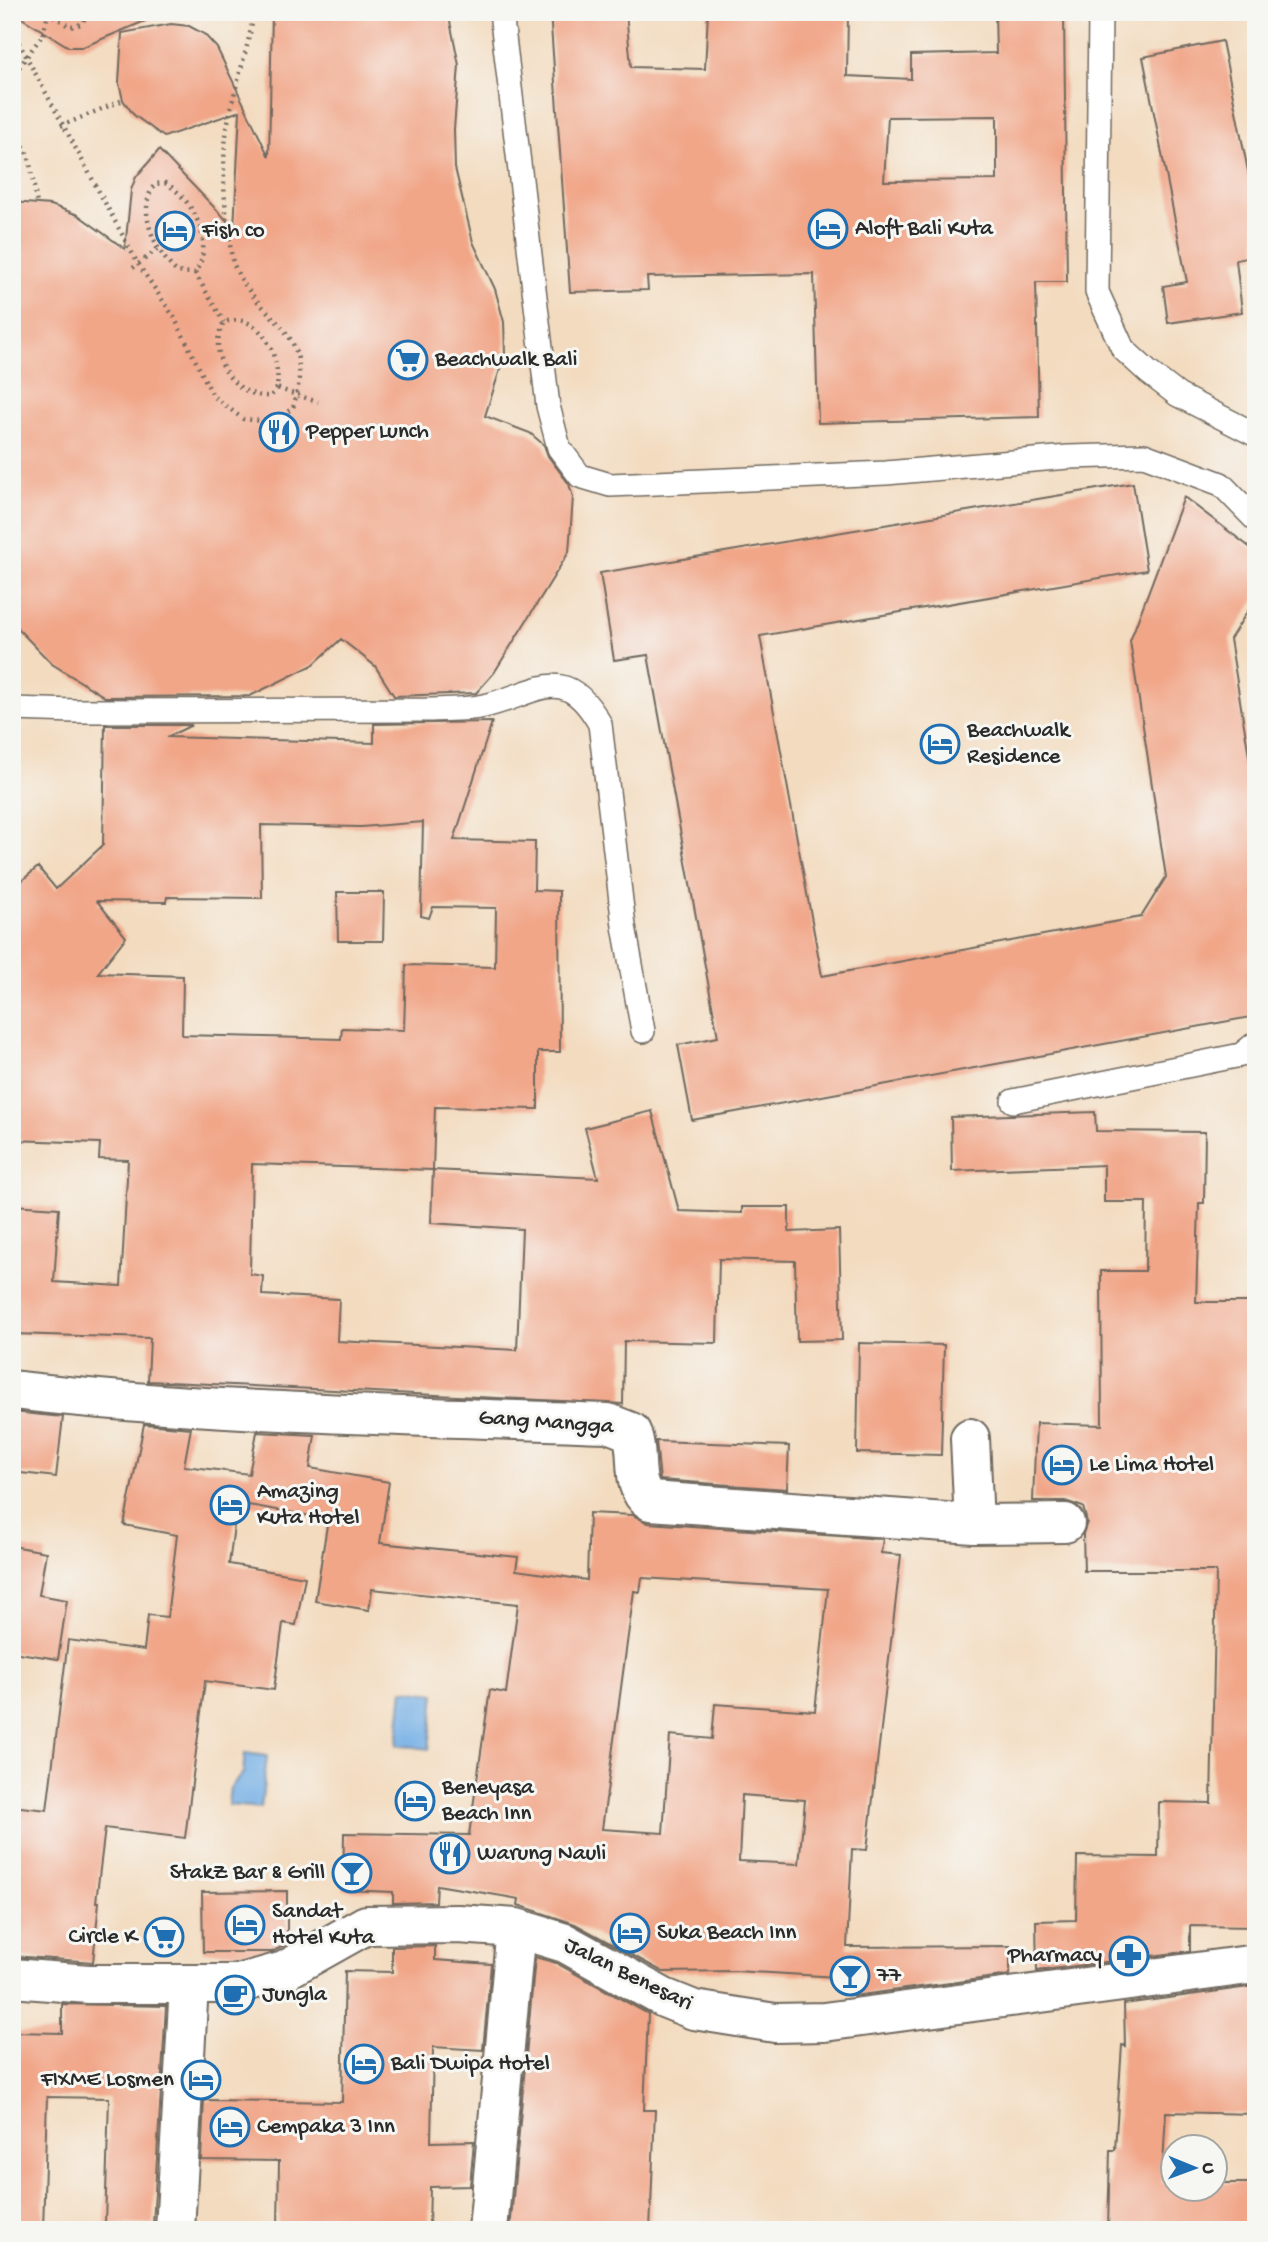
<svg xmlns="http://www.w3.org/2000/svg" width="1268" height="2242" font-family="'Gochi Hand',sans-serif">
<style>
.water{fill:#74afe5;stroke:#506d88;stroke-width:2}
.building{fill:#f1a688;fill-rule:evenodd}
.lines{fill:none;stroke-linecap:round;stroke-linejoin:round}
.lane-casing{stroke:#71695f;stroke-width:26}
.street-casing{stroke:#71695f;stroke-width:42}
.path{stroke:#71695f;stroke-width:4.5;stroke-dasharray:2 5;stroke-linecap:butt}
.lane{stroke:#fff;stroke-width:23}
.street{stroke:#fff;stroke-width:38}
.path-bridge{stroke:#71695f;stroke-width:4.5;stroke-dasharray:2 5;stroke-linecap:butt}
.labels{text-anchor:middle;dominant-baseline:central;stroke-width:6;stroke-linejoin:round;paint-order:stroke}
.poi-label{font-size:23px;fill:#2b2b2b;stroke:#f6f6f2;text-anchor:start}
.street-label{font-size:23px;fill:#2b2b2b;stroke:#f6f6f2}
</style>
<rect width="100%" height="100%" fill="#f6f6f2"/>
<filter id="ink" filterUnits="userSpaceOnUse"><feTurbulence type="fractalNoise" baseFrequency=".0143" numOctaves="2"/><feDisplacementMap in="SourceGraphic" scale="14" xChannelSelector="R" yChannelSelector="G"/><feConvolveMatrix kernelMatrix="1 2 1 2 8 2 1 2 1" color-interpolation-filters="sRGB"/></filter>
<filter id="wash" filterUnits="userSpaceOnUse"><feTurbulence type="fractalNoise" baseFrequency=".00686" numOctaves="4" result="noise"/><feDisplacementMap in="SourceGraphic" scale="28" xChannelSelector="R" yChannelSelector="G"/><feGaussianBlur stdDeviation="1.57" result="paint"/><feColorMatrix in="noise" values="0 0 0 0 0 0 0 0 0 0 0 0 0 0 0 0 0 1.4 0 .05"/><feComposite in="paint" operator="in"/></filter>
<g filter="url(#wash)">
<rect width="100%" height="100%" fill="#f3dbbf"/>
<path class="water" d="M403 1690 435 1694 429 1749 397 1745Z
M245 1753 267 1756 261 1808 228 1805 230 1788 243 1773Z"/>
<g id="blocks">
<path class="building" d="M12 12H164V13L83 47H69Z
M272 12H448L459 65 454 129 455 168 473 242 495 289 504 322 505 354 485 416 530 433 544 445 548 456 569 484 573 497 569 552 494 673 476 693 394 696 375 666 341 639 313 665 250 696 105 697 52 664 19 630 12 618V202L51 205 78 215 125 249 131 190 136 177 159 150 234 228 240 111 164 137 134 115 123 100 119 83 122 33 171 24 189 26 204 34 217 48 269 157Z
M550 12H626L631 67 705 69 708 12H848L847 76 911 79V55L996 53 995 12H1064L1067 282H1036L1039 417 818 423 814 274 647 277 648 290 570 292ZM997 116V180L884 181 888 117Z
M1222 41 1256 211V256L1236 260 1242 312 1168 323 1163 286 1187 282 1143 57Z
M1133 483 1147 570 760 636 822 976 1141 917 1166 877 1130 641 1184 497 1256 552V598L1230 639 1256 799V1016L692 1120 678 1045 718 1037 648 655 614 660 600 573Z
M492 722 454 840 535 842 534 890 559 891 560 1052H538V1109L435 1107 433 1170 598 1178 585 1128 652 1111 679 1211 742 1213V1207H789V1232L839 1230 842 1340 797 1341 795 1261 719 1259 717 1343 624 1341 623 1404 148 1381 150 1338 12 1334V1205L59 1208 54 1282 121 1286 128 1160 99 1159 100 1143 12 1140V889L38 867 56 889 103 845 105 725H192L167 737 374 743V724ZM423 822 421 916 429 918 433 907 496 908 495 967 406 965 404 1030 342 1028 341 1039 182 1035 183 976 98 973 126 937 97 901 166 902 167 897 262 898 261 825 361 827ZM252 1164 433 1170 431 1223 522 1229 517 1350 337 1341 339 1299 262 1295 263 1276 250 1274Z
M337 892H384L383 941H338Z
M1095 1112 1096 1131 1205 1132 1204 1203H1199L1196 1302H1256V1927L1190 1926V1951L1037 1971 1036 1921 1076 1920 1077 1856 1158 1857 1159 1802 1211 1803 1216 1571H1084L1083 1534 1087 1522 1083 1507 1065 1501H1033L1036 1423 1102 1425 1101 1271H1145L1146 1202H1104V1165L952 1171 951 1117Z
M859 1343 944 1345 941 1455 857 1453Z
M12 1412 63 1417 56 1477 12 1472Z
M144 1424 191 1428 184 1466 249 1474 257 1432 315 1435 310 1468 389 1482 380 1543 518 1557 516 1570 587 1580 589 1513 633 1515 648 1523 883 1539 881 1553 901 1555 867 1850 852 1849 847 1947 1010 1946V1975L853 1996 854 1978 735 1971 663 1972 575 1924 518 1905 519 1899 437 1885 436 1902 393 1903V1892L343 1890 344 1833 469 1835 490 1690 506 1693 518 1604 372 1589 369 1610 315 1601 328 1519 237 1503 229 1564 305 1577 296 1625 283 1623 274 1690 205 1681 185 1838 105 1828 96 1902H99L93 1962 12 1956V1806L47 1810 68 1640 144 1650 148 1615 167 1617 177 1535 124 1525ZM642 1578 828 1589 815 1711 715 1704 712 1739 670 1735 663 1833 602 1829 634 1591 640 1592ZM742 1795 805 1800 799 1864 739 1861Z
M656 1441 789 1446 787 1489 660 1480Z
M12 1546 46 1552 39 1595 67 1600 58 1659 12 1652Z
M287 1891V1944L272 1952H203L202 1892Z
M435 1946V1960L491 1964 483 2050 433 2047 431 2142 474 2141 470 2186 430 2187 429 2230H278L279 2161 201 2160 204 2100 342 2102 345 1971 392 1972V1947Z
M535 1957 556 1963 648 2014 644 2110H655L650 2230H510Z
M1256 1986V2114L1166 2112 1162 2183H1173V2189H1215V2183H1255V2230H1108L1110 2150H1115L1122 2045 1125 2046 1124 2004Z
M62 2004 166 2006 153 2225 105 2224 109 2098 47 2097 43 2230H12V2032L62 2033Z"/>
</g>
</g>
<g filter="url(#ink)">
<use href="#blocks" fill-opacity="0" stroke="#71695f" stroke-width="2"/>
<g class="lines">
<defs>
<path id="lane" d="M501 12 548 406 559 448 580 476 610 485 886 473 1068 457 1144 455 1221 484 1256 520
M1100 12 1097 292 1123 349 1148 372 1178 395 1256 435
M12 709 75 711 429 710C446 709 467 710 484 706 537 694 564 660 600 724L624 926 643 1031
M1013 1101 1241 1055 1256 1043"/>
<path id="street" d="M12 1390C210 1413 409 1416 608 1423L631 1432C641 1452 629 1487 650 1501L974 1524 1065 1523
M970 1438 974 1524
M12 1978 89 1984H238L284 1971 366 1925 458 1924 516 1928 565 1943 664 1998 694 2010 775 2023 824 2022 1256 1964
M175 2230 189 1985
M488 2230 516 1928"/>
</defs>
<use href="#lane" class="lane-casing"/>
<use href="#street" class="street-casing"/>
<path class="path" d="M48 12 70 27 81 24 89 12
M12 30 138 264 174 317 213 396 243 419 272 422 293 408C318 325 260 326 234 265 230 254 230 239 228 228 223 192 222 157 228 122 235 85 248 50 254 12
M43 34 48 13
M12 70 15 73 12 82
M12 120 29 158 37 204
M61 126 123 100
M165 183C193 198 216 244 195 273L177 272C156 253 135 210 155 184Z
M145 259 157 249
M195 273 224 322
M277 388 271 396C234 399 205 355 224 322 262 310 281 359 277 388L291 393"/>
<use href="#lane" class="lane"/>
<use href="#street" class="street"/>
<path class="path-bridge" d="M15 73 43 34
M133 268 145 259
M291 393 318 402"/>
</g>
</g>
<defs>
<symbol id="hotel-ring" viewBox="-11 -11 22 22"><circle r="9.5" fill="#f6f6f2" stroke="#1f6fb2" stroke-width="1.5"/><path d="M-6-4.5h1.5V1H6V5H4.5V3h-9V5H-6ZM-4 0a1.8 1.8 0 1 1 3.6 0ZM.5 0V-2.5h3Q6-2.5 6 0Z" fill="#1f6fb2"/></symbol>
<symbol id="supermarket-ring" viewBox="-11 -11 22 22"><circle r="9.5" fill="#f6f6f2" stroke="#1f6fb2" stroke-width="1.5"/><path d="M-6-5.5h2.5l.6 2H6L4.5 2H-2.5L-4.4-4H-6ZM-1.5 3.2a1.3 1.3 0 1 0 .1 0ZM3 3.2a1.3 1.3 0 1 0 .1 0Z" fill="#1f6fb2"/></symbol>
<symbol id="restaurant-ring" viewBox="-11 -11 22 22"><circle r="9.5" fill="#f6f6f2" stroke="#1f6fb2" stroke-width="1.5"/><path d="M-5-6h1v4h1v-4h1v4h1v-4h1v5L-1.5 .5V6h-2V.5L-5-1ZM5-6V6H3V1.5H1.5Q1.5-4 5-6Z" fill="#1f6fb2"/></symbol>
<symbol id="bar-ring" viewBox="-11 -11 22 22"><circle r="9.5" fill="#f6f6f2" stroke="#1f6fb2" stroke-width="1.5"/><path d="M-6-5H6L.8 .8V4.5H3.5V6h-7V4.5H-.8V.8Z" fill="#1f6fb2"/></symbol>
<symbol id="pharmacy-ring" viewBox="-11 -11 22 22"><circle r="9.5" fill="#f6f6f2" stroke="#1f6fb2" stroke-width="1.5"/><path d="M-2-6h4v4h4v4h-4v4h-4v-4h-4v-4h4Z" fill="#1f6fb2"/></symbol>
<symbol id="cafe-ring" viewBox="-11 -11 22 22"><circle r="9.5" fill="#f6f6f2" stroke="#1f6fb2" stroke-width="1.5"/><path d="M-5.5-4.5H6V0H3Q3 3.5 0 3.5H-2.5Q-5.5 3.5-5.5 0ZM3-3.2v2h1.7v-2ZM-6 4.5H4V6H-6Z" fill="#1f6fb2"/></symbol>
</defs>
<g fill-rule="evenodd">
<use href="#hotel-ring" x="806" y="207" width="44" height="44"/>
<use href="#hotel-ring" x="153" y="209" width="44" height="44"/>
<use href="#supermarket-ring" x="386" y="338" width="44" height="44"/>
<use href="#restaurant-ring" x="257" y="410" width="44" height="44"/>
<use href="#hotel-ring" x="918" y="722" width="44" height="44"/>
<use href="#hotel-ring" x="1040" y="1443" width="44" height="44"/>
<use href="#hotel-ring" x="208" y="1483" width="44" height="44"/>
<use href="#hotel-ring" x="393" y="1779" width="44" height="44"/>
<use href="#restaurant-ring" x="428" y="1832" width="44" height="44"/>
<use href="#bar-ring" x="330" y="1851" width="44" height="44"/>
<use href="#hotel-ring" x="223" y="1903" width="44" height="44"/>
<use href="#hotel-ring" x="608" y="1911" width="44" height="44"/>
<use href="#supermarket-ring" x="142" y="1915" width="44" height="44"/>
<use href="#pharmacy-ring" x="1107" y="1934" width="44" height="44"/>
<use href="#bar-ring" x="828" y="1954" width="44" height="44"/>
<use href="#cafe-ring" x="213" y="1973" width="44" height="44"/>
<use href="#hotel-ring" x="342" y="2042" width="44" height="44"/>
<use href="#hotel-ring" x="179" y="2058" width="44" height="44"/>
<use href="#hotel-ring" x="208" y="2105" width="44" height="44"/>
</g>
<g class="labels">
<g class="poi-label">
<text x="855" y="229">Aloft Bali Kuta</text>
<text x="202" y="231">Fish co</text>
<text x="435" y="360">Beachwalk Bali</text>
<text x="306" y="432">Pepper Lunch</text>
<text x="967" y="731">Beachwalk<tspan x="967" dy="26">Residence</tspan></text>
<text x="1089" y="1465">Le Lima Hotel</text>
<text x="257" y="1492">Amazing<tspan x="257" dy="26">Kuta Hotel</tspan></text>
<text x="442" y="1788">Beneyasa<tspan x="442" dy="26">Beach Inn</tspan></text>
<text x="477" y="1854">Warung Nauli</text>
<text x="325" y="1873" text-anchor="end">StakZ Bar &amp; Grill</text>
<text x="272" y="1912">Sandat<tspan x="272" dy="26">Hotel Kuta</tspan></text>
<text x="657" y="1933">Suka Beach Inn</text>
<text x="137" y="1937" text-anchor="end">Circle K</text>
<text x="1102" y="1956" text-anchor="end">Pharmacy</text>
<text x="877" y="1976">77</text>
<text x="262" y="1995">Jungla</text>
<text x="391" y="2064">Bali Dwipa Hotel</text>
<text x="174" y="2080" text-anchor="end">FIXME Losmen</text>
<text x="257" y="2127">Cempaka 3 Inn</text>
</g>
<g class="street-label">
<text transform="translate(546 1423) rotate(4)">Gang Mangga</text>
<text transform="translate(628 1975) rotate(26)">Jalan Benesari</text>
</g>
</g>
<rect width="1268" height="2242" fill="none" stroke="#f6f6f2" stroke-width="42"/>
<g transform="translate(1194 2168) rotate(91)"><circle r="33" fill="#f6f6f2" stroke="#a5a5a2" stroke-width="2"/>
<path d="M0-5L12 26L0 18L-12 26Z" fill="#1f6fb2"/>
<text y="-10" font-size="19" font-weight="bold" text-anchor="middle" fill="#2b2b2b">U</text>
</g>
</svg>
